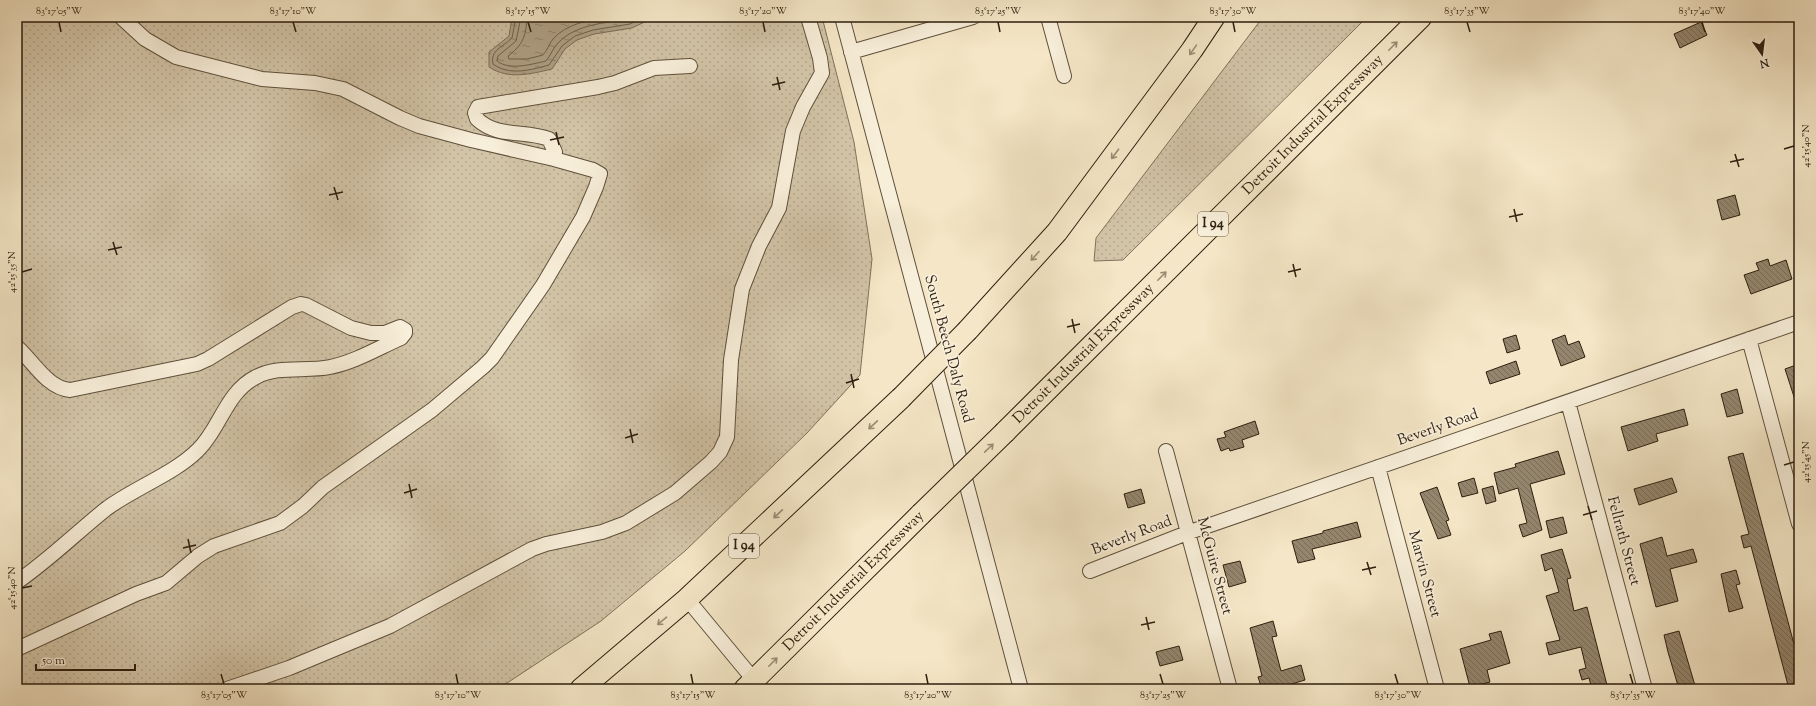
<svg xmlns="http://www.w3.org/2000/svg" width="1816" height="706" font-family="'Sorts Mill Goudy',serif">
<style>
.grass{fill:url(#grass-dots);stroke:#80715a}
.water{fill:url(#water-ripples);stroke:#7c6d57}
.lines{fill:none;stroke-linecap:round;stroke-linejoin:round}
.shore{stroke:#6e604a;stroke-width:1}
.building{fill:url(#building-back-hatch);stroke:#2d1e0e}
.minor-casing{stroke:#5f503c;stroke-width:16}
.highway-casing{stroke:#2d1e0e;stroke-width:23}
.minor{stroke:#f8efda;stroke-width:14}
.highway{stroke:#f4e6c6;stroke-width:21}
.highway-bridge-casing{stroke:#2d1e0e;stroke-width:23;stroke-linecap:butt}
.highway-bridge{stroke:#f4e6c6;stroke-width:21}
.oneway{stroke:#9a8c73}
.ticks{fill:none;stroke:#2d1e0e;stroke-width:1.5}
.labels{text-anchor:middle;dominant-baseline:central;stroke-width:3.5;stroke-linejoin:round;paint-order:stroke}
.shield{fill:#f8efda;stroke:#6a5d4b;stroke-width:1}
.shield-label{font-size:14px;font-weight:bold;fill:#2d1e0e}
.street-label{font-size:15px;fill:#2d1e0e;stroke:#f8efda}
.neatline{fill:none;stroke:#2d1e0e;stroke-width:1.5}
.ticks-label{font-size:10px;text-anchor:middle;fill:#2d1e0e}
</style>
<defs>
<pattern id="grass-dots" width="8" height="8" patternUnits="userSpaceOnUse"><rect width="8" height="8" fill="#d2c4a7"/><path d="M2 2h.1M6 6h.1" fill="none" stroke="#b5a88f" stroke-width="1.8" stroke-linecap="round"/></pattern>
<pattern id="water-ripples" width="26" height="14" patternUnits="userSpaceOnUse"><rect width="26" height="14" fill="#b0a287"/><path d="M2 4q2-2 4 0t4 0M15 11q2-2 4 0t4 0" fill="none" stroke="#90836d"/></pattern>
<pattern id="building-back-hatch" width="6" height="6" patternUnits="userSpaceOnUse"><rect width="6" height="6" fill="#94866e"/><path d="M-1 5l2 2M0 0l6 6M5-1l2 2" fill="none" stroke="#796d59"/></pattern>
</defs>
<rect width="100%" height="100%" fill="#f4e6c6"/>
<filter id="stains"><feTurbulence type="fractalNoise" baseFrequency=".005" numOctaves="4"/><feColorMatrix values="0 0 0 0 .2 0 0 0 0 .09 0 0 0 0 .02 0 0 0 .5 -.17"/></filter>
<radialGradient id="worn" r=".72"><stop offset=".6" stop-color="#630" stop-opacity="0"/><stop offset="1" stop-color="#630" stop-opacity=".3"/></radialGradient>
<path class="grass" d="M17 17H822L854 142 872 259 860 375 807 433 685 551 601 621 498 689H17Z
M1263 17H1367L1123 260 1094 261 1096 238Z"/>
<path class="water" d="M512 17H655L632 28 594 34 577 40 565 49 552 69C530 74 509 80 489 67V52L509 36Z"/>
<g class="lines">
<path class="shore" d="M516 17 512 38C503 47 490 50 493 64 509 76 531 70 549 65L562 46 575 36 593 30 630 24 645 17
M521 17 516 41 498 56 497 61C510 71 532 64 546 61 551 55 553 48 558 43 576 24 605 23 629 19L634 17
M527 17C526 36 523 45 508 56L509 59H527L543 55C547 51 549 44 553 39 566 24 589 20 607 17"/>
</g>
<path class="building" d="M1701 22 1707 35 1680 48 1674 34Z
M1735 195 1740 215 1722 220 1717 200Z
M1768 259 1770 266 1786 260 1792 279 1751 294 1744 275 1759 270 1756 263Z
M1516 335 1520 349 1507 353 1503 339Z
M1565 335 1568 345 1579 341 1585 357 1561 366 1552 340Z
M1516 361 1520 374 1490 384 1486 372Z
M1799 364V405L1797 406 1785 369Z
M1737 389 1743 413 1727 417 1721 394Z
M1684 409 1688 425 1656 434 1658 441 1628 451 1621 427Z
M1255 421 1259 434 1242 440 1244 447 1230 451 1229 448 1221 451 1217 439 1226 437 1224 432Z
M1558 451 1565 474 1530 484 1542 530 1523 537 1519 525 1527 523 1518 488 1499 494 1494 473 1516 467 1515 464Z
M1743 453 1799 663V689H1789L1751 546 1744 548 1741 536 1749 534 1728 457Z
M1474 478 1478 493 1462 497 1458 483Z
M1672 478 1677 492 1639 505 1634 489Z
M1493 486 1496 501 1486 504 1482 489Z
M1437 487 1449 520 1446 521 1451 535 1438 539 1420 493Z
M1141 489 1145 503 1128 508 1124 494Z
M1563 517 1567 533 1550 538 1546 521Z
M1357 522 1361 537 1312 549 1315 559 1298 563 1292 541 1323 533V531Z
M1662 537 1667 556 1693 549 1697 562 1670 569 1678 601 1656 607 1640 544Z
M1562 549 1571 578 1567 579 1574 611 1587 607 1608 689H1592L1589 678 1582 680 1579 670 1586 668 1581 647 1549 655 1546 643 1560 640 1546 596 1559 592 1552 568 1545 571 1541 555Z
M1240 561 1246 582 1229 587 1223 565Z
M1736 570 1740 584 1736 585 1743 608 1729 612 1721 574Z
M1273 621 1277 636 1272 637 1281 671 1301 665 1305 680 1275 689H1262L1258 677 1262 676 1250 628Z
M1501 631 1510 663 1487 670 1490 682 1470 687 1460 649 1491 640 1489 634Z
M1679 631 1686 655 1696 689H1679L1668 652 1664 635Z
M1179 646 1183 660 1160 666 1156 652Z"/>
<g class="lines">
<defs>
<path id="minor" d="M121 17 145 39 176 57 262 79 315 83 343 89 400 118 419 126 471 140 554 159 555 152 549 139C525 130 497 138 477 119L475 113 478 107 598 87 615 83 654 68 690 66
M842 17 1021 689
M1048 17 1064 76
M851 52 973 17
M1749 339 1799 524
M17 347C33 361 47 388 70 390L197 364 208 359 292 307 301 304 306 305 351 328 371 333H385L400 327 405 330V333L401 338C378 348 355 362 330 367 306 372 278 365 256 377 226 392 220 429 198 450 174 474 134 488 106 509 76 533 49 560 17 582
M1568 402 1645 689
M1166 451 1230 689
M1378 467 1437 689
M1090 571 1187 533 1799 322
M687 599 754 680
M17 649 136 594 166 583 198 556 214 546 280 523 303 506 323 487 432 410 483 367 492 358 543 285 583 217 596 187 600 174 593 170 554 159
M227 689 289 668 390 626 532 549 546 544 602 532 626 523 675 493 711 462 720 452 727 437 731 360 742 289 759 246 779 208 793 131 803 107 822 73 820 58 808 17"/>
<g id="highway">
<path d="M968 330 1057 232 1192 50 1214 17"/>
<path id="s1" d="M1005 432 1421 17"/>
<path d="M581 689 687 599 901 398"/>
<path id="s2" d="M745 689 921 514"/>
</g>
</defs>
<use href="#minor" class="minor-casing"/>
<use href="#highway" class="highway-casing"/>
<use href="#minor" class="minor"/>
<use href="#highway" class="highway"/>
<defs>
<path id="highway-bridge" d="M901 398 968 330
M921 514 1005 432"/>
</defs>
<use href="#highway-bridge" class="highway-bridge-casing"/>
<use href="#highway-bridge" class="highway-bridge"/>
</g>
<defs><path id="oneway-shaft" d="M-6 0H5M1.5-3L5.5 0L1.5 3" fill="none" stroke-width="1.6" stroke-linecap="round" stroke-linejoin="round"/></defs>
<g class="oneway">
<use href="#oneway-shaft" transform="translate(1393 46) rotate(-45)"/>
<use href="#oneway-shaft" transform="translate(1193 50) rotate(125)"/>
<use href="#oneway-shaft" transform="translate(1115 154) rotate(127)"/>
<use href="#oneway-shaft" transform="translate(1035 256) rotate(132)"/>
<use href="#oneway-shaft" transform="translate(1162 276) rotate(-45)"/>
<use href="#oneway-shaft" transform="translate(873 425) rotate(137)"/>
<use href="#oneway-shaft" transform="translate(989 448) rotate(-44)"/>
<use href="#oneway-shaft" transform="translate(778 514) rotate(137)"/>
<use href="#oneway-shaft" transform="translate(662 621) rotate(140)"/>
<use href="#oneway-shaft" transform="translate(773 662) rotate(-45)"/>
</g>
<path class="ticks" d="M59 22 61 32M293 22 296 32M528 22 531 32M763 22 765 32M998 22 1000 32M1233 22 1235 32M1467 22 1470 32M1702 22 1705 32M777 77 780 90M772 85 785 82M556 132 559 145M550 140 564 137M1784 149 1794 146M1735 154 1739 167M1730 162 1744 159M334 187 338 200M329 195 343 192M1514 209 1517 222M1509 217 1523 214M113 242 117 255M108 250 122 247M1293 264 1296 277M22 272 32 269M1288 272 1301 269M1072 319 1075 333M1067 327 1080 324M851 374 854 388M846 383 859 379M630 429 633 443M625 438 638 434M1784 465 1794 462M409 484 412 498M404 493 417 489M1588 506 1592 520M1583 515 1597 511M188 539 191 553M183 548 196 545M1367 562 1371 575M1362 570 1376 567M22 588 32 586M1146 617 1149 630M1141 625 1155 622M221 674 224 684M456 674 458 684M691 674 693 684M926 674 928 684M1160 674 1163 684M1395 674 1398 684M1630 674 1633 684"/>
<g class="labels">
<g class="shield">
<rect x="1198" y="212" width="30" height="24" rx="3"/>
<rect x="729" y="534" width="30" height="24" rx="3"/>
</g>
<g class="shield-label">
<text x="1213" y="224">I 94</text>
<text x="744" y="546">I 94</text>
</g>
<g class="street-label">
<text stroke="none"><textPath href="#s1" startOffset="435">Detroit Industrial Expressway</textPath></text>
<text transform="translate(948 349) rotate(75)">South Beech Daly Road</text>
<text stroke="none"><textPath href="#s1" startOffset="111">Detroit Industrial Expressway</textPath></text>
<text transform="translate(1438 428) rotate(-19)">Beverly Road</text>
<text transform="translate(1132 536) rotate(-21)">Beverly Road</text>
<text transform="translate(1623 541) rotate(75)">Fellrath Street</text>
<text transform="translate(1214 566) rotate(75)">McGuire Street</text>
<text transform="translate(1424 574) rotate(75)">Marvin Street</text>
<text stroke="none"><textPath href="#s2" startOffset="153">Detroit Industrial Expressway</textPath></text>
</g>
</g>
<rect width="1816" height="706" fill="none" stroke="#f4e6c6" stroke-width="44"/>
<g transform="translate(1762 54) rotate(166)" stroke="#f8efda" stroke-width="3" paint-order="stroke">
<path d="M0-3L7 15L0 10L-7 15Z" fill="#2d1e0e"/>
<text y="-6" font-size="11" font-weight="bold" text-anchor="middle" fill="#2d1e0e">N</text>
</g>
<path d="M36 664v6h99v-6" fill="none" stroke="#2d1e0e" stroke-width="2"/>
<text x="42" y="664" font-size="12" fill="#2d1e0e" stroke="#f8efda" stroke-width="3" paint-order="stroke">50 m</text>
<rect x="22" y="22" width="1772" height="662" class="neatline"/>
<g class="ticks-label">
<text x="59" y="14">83°17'05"W</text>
<text x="293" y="14">83°17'10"W</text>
<text x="528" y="14">83°17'15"W</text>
<text x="763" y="14">83°17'20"W</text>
<text x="998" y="14">83°17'25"W</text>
<text x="1233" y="14">83°17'30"W</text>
<text x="1467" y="14">83°17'35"W</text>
<text x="1702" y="14">83°17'40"W</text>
<text transform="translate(1805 146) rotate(-90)" y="4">42°15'40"N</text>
<text transform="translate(11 272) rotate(-90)" y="4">42°15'35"N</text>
<text transform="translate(1805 462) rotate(-90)" y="4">42°15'45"N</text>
<text transform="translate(11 588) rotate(-90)" y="4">42°15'40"N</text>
<text x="224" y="698">83°17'05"W</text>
<text x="458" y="698">83°17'10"W</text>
<text x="693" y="698">83°17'15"W</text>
<text x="928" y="698">83°17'20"W</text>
<text x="1163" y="698">83°17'25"W</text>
<text x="1398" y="698">83°17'30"W</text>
<text x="1633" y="698">83°17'35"W</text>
</g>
<rect width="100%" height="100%" filter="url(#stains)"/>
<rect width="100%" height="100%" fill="url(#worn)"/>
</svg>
